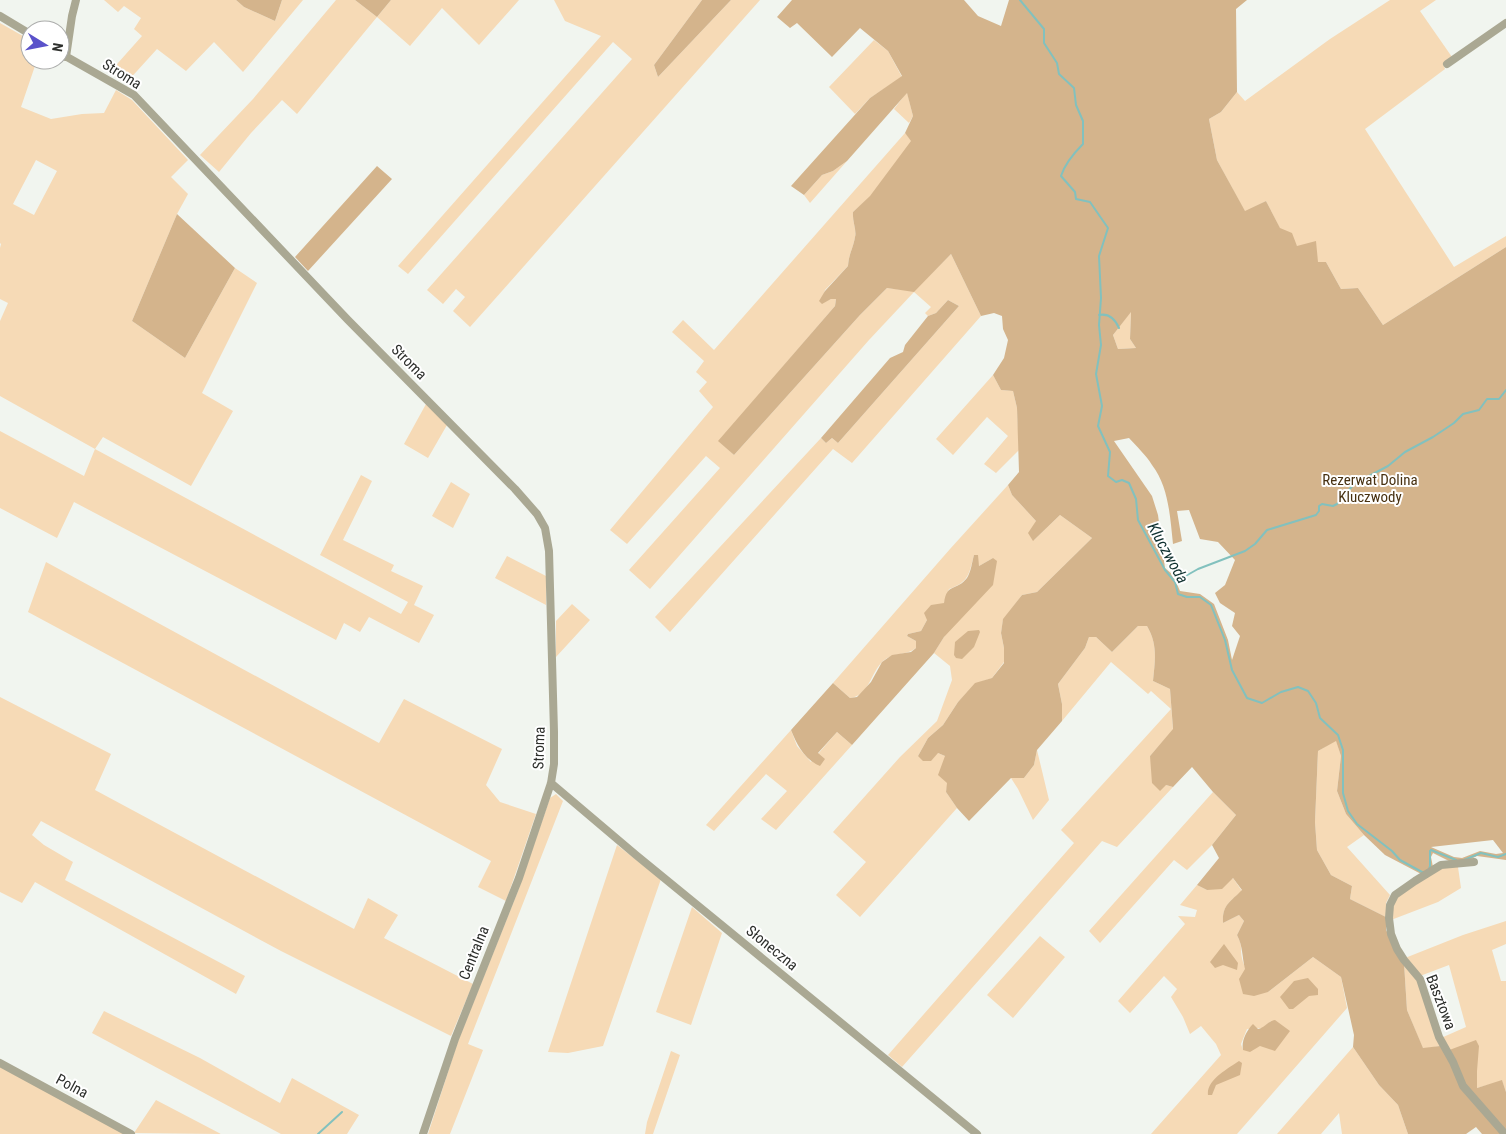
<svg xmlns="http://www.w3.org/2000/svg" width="1506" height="1134" font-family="'Roboto Condensed',sans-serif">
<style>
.green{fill:#f6dab6;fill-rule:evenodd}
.forest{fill:#d4b48c;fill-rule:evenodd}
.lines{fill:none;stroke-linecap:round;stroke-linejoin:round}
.stream{stroke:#82c1be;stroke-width:2}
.minor{stroke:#aaa893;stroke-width:8}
.labels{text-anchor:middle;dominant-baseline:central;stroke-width:4;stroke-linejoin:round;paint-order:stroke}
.street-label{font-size:15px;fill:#2d2f2c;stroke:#fff}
.park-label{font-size:15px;fill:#473010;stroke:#fff}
.water-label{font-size:16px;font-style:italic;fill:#103130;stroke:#fff}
</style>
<rect width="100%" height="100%" fill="#f1f5ef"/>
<path class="green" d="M104 0H236L244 7 275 21 282 0H303L243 72 214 42 186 71 157 49 127 82 109 73 142 36 134 29 141 18 124 6 118 12Z
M336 0H355L377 17 391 0H519L479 45 442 8 410 46 377 17 297 114 282 100 251 133 219 172 200 155 253 99Z
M554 0H702L654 65 658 77 731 0H760L470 327 453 311 465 297 456 289 443 304 427 290 632 59 613 42 408 274 398 266 601 36 565 21Z
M1390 0H1436L1420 11 1452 57 1443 64 1445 69 1365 129 1454 267 1506 236V247L1383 325 1358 288 1341 289 1326 262H1318L1297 246 1280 229 1266 201 1245 212 1217 160 1209 119 1221 112 1237 92 1245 101 1330 39Z
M0 23 30 40V60H37L21 107 51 119 82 114 104 113 116 90 132 100 188 160 171 177 188 194 177 214 132 321 185 358 235 268 257 283 202 393 233 411 191 486 103 437 95 449 401 614 408 602 320 555 361 475 372 481 343 540 394 565 391 571 423 586 414 605 434 615 419 643 369 617 360 632 344 623 336 640 74 502 57 538 0 508V431L84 476 95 449 0 396V321L8 303 0 299V248L1 244 0 243ZM36 160 57 171 34 215 13 204Z
M874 40 888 51 902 77 870 98 855 114 829 87Z
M907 92 913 116 909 123 894 109Z
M905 133 912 141 870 197 853 212C852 221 857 231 855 237 853 249 849 253 848 266L825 290 822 303 831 299H836L835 306 719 441 734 455 860 315 887 288 914 291 951 254 981 316 852 463 833 449 670 632 655 617 821 438 826 443 832 438 838 443 959 306 948 300 936 313 928 316 925 313 931 307 914 292 869 340 650 589 629 570 720 468 706 456 627 544 610 530 713 407 699 391 707 382 696 372 704 361 672 332 683 320 714 350Z
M847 161 810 203 804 195 822 175 833 171Z
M1131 311 1130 339 1136 348 1118 349 1113 335Z
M993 375 1001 390 1013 391 1017 408 1019 450 996 473 984 464 1008 436 987 417 953 455 936 439Z
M426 404 447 425 428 458 404 444Z
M451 482 470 494 453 528 432 516Z
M1008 485 1012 495 1036 521 1034 540 1060 515 1092 538 1037 592 1022 595 1003 620 1001 633 1004 648V662L992 678 975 684 958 702 943 725 928 738 918 756 938 753 945 756 948 783 946 792 957 808 860 917 836 895 866 862 833 832 900 757 937 721 952 680 950 666 934 653 993 558 979 566 974 555C969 574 969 582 949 589L944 603 927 620 921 631 908 634 907 636 916 641V648C906 656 893 652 883 661 871 672 869 696 850 698L833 683 950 549Z
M507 556 546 576V605L495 578Z
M46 562 379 743 404 699 502 749 486 785 500 802 536 814 506 901 478 887 491 861 28 612Z
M572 604 590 620 556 657V621Z
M1138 626H1147C1158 645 1155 660 1153 681L1170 689 1173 730 1150 756 1166 785 1173 787 1117 847 1102 841 902 1067 888 1055 1074 843 1061 830 1171 709 1151 691 1148 694 1111 662 1062 721V704L1058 684 1085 648 1089 637H1096L1112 652Z
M0 697 111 754 95 790 354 929 368 898 398 915 384 938 473 984 451 1036 281 951 41 821 32 835 44 845 73 862 65 880 245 976 236 994 35 882 22 903 0 892Z
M791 730 797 746 811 762 837 732 852 745 776 830 761 819 787 791 766 774 714 831 706 825Z
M1336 740 1341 756 1337 791 1346 814 1364 835 1347 847 1390 895 1386 903V917L1350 899 1352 886 1331 875 1317 850 1315 822 1318 751Z
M1037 750 1049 800 1033 820 1018 789 1011 778H1024L1034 765Z
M1213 792 1236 815 1212 845 1187 870 1174 860 1100 943 1089 931Z
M556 794 563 801 468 1044 483 1050 450 1134H428L458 1041 518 891 550 798Z
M617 845 661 879 603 1046 568 1053 548 1052Z
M1442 866 1458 867 1461 888 1438 902 1391 920 1392 905 1397 896Z
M1233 878 1242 891C1230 901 1222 906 1223 923L1239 915 1244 921 1237 935C1243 947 1240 947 1242 958 1244 972 1259 982 1268 992L1313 957 1341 977 1347 1008 1237 1134H1151L1221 1055 1216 1044 1201 1026 1190 1034 1183 1017 1171 997 1177 989 1164 976 1130 1013 1118 1001 1185 924 1178 916 1195 917 1197 910 1180 905 1197 885 1207 890ZM1271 1021 1260 1046 1243 1050 1241 1044 1247 1029 1263 1028Z
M692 907 722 933 691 1025 656 1012Z
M1506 921V944L1492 950 1501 981H1506V1092L1502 1081 1477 1088V1071L1449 1050 1441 1038 1466 1027 1449 965 1420 976 1405 958 1463 935Z
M1040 936 1065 957 1013 1018 987 995Z
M1404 963 1419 979 1440 1046 1423 1049 1407 1010Z
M104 1011 200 1058 280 1103 292 1078 359 1115 347 1134H281L92 1033Z
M1353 1047 1379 1085 1398 1105 1408 1134H1342L1339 1113 1321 1134H1277Z
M671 1051 680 1055 653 1134H645L647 1122Z
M0 1065 128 1134H0Z
M156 1100 221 1134 134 1133Z"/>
<path class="forest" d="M236 0H282L275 21 244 7Z
M355 0H391L377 17Z
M702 0H731L658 77 654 65Z
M792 0H964L978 16 1001 26 1009 0H1247L1236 9 1237 92 1221 112 1209 119 1217 160 1245 211 1266 201 1280 228 1292 233 1297 246 1316 241 1318 262H1326L1341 289 1358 288 1383 325 1506 247V860L1477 856 1463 863 1451 862 1433 853 1431 857 1433 867 1423 875 1385 855 1364 835 1346 814 1337 791 1341 756 1336 741 1318 751 1315 822 1317 850 1331 875 1352 886 1350 899 1386 917V930L1404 963 1407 1010 1423 1048 1440 1046 1444 1052 1476 1040 1479 1046 1477 1071V1088L1502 1080 1506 1092V1134H1482L1476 1127 1466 1134H1408L1398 1105 1379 1085 1353 1047 1354 1035 1341 977 1313 957 1268 992 1254 996 1243 994 1239 979 1245 969C1242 957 1243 946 1237 935L1244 921 1239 915 1223 923C1222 905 1230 902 1242 890L1233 878 1222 889 1207 890 1197 885 1219 858 1212 845 1236 815 1213 792 1192 767 1173 787 1166 785 1160 791 1152 783 1150 756 1173 729 1170 689 1153 681C1155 660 1158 645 1147 626H1138L1112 652 1096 637H1089L1085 648 1058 684 1062 704V721L1037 750 1034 765 1024 778H1011L969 821 957 808 946 792 947 783 938 775 945 756 938 753 931 761H923L918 756 928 738 943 725 958 702 975 683 992 678 1004 663V648L1001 633 1003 619 1022 595 1037 592 1092 538 1060 515 1033 541 1028 533 1036 521 1012 495 1008 485 1019 472 1017 408 1013 391 1001 390 993 375 1004 358 1008 340 1003 329 1002 316 994 313 981 316 951 254 914 292 887 288 860 315 734 455 718 441 835 306 836 299H831L822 304 819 301 825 291 848 266C849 253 853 249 855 237 857 231 852 221 853 212L870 196 911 141 905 133 913 116 907 93 847 161 833 171 822 175 804 195 791 186 870 98 902 76 888 51 860 28 832 57 797 23 790 28 777 17ZM1131 312 1130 339 1136 348 1118 349 1113 335ZM1129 438C1137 447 1146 455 1152 465 1169 487 1170 517 1173 544L1182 541 1177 511 1189 510 1200 539 1218 542 1235 560 1225 585 1215 593 1220 603 1235 613 1232 626 1240 636 1232 660 1228 640 1214 604 1200 594 1180 591 1173 575 1165 568 1158 515 1152 496 1114 441ZM1493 840 1503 853 1496 854 1480 851 1462 858 1454 857 1431 847Z
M377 166 392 179 308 271 295 257Z
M177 214 235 268 185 358 132 321Z
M948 300 959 306 838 443 832 438 826 443 821 438 890 358 903 352 905 345 928 316 936 313Z
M974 555H978L979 566 993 558 997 561 993 585 944 637 934 653 852 745 837 732 818 753 825 759 820 766C804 759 797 745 791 730L833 683 850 698 857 697 871 682 882 662 892 655 911 652 916 648V641L907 636 908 634 921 631 927 620 924 613 931 605 944 603C947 582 956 592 967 578 971 572 972 562 974 555Z
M979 630 980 632 974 647 962 659 956 658 954 655 955 642 968 631Z
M1224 944 1238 963 1237 970 1223 965 1215 968 1210 962Z
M1308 978 1318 989V995L1309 996 1293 1009H1289L1280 997 1294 981Z
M1275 1020 1290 1031 1275 1051 1260 1046 1250 1052 1243 1050C1241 1041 1247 1030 1253 1024L1258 1029C1265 1028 1268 1021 1275 1020Z
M1239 1061 1242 1063 1240 1075 1216 1085 1212 1095H1208C1206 1080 1229 1068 1239 1061Z"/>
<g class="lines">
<path class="stream" d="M1020 0 1044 29V43L1057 63 1059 74 1074 88 1076 105 1083 121V144C1074 153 1065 163 1061 176L1075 192 1076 199 1090 202 1108 228 1099 256 1101 298 1099 325 1101 345 1096 374 1102 406 1098 426 1110 452 1108 476 1116 482 1122 480 1129 483 1136 499 1138 520 1165 570 1175 582 1178 594 1187 597H1200L1211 605 1225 640 1232 670 1247 698 1262 703 1281 692 1298 687 1308 691 1316 703 1320 718 1338 735 1343 750V793L1348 811 1357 824 1392 851 1400 860 1422 872H1425
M1099 315C1109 313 1115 319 1119 328
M1175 582 1198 569 1245 551 1255 544 1267 530 1316 515 1319 511V506L1322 504 1333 506 1337 504 1354 484 1388 466 1405 452 1433 437 1454 423 1463 414 1479 410 1487 399H1499L1506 390
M1464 860 1481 853 1498 857 1506 854
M1429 869 1430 866V851L1431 850 1456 860
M318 1134 342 1112"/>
<path class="minor" d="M0 16 30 34
M60 53 134 95 348 320 515 489 537 514 545 528 549 551 554 732V764L551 783 519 878 455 1039 423 1134
M66 57 72 16 76 0
M1447 64 1506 23
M551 783 636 855 977 1134
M1474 862 1441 865 1415 881 1395 895 1390 905 1389 918 1391 934 1397 949 1404 960 1420 979 1439 1037 1453 1062 1463 1086 1505 1134
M0 1063 131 1134"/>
</g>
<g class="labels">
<g class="street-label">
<text transform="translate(122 74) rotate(32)">Stroma</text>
<text transform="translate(409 362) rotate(45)">Stroma</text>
<text transform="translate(539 748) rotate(-88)">Stroma</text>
<text transform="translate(772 948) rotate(39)">Słoneczna</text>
<text transform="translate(474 953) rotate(-68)">Centralna</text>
<text transform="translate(1441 1002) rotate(69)">Basztowa</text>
<text transform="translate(72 1086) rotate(28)">Polna</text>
</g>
<g class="park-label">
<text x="1370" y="480">Rezerwat Dolina<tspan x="1370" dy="17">Kluczwody</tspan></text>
</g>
<g class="water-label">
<text transform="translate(1168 553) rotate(61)">Kluczwoda</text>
</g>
</g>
<g transform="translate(45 45) rotate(100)"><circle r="24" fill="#ffffff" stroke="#abacab"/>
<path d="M0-4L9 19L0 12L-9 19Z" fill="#5a52ca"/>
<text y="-8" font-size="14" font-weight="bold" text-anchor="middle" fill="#2d2f2c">N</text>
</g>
</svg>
